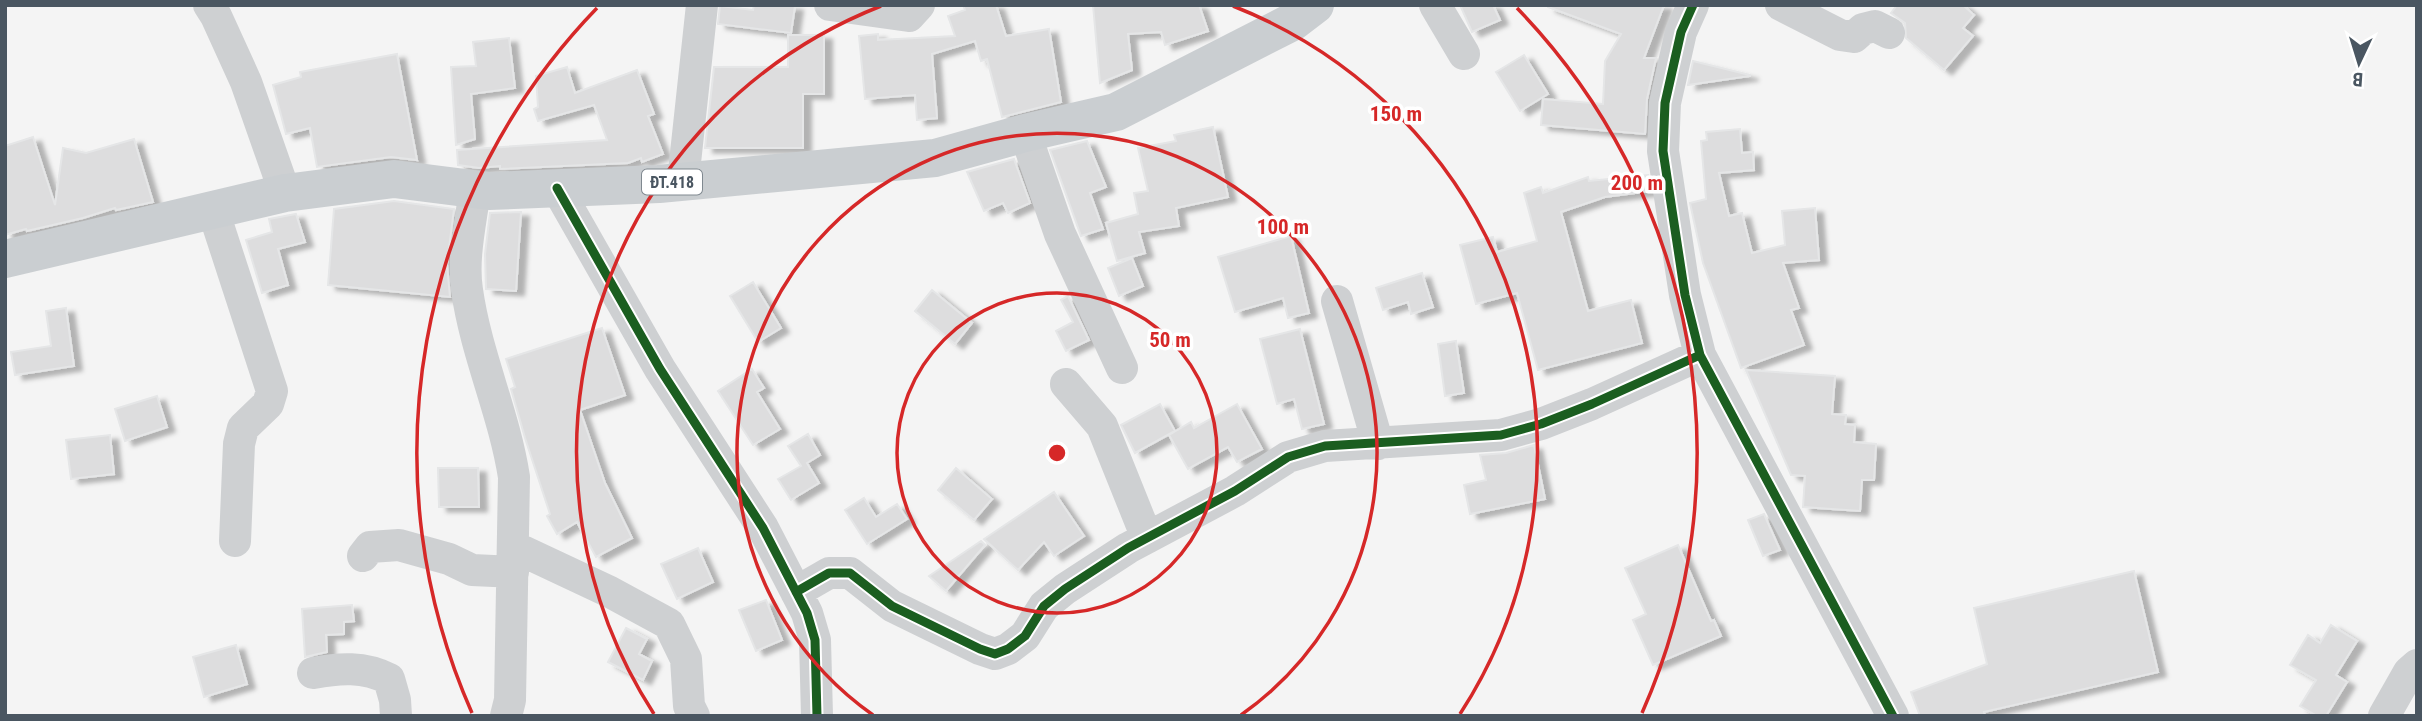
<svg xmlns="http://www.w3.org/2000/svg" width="2422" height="721" font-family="'Roboto Condensed',sans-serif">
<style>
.building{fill:#ddddde;stroke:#e5e6e7;stroke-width:2;filter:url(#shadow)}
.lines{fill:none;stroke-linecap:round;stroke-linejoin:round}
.minor{stroke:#ced0d2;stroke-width:32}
.major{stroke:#caced1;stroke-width:38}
.cycleway-casing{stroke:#fff;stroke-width:13}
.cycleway{stroke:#1b5e20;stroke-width:9}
.ring{fill:none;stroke:#d62828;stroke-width:3.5}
.labels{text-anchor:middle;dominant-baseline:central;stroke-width:7;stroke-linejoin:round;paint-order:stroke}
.shield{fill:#fff;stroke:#808990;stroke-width:2}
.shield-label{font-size:16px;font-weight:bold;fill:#4a5661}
.centre{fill:#d62828;stroke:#fff;stroke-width:3.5}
.ring-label{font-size:21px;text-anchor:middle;font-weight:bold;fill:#d62828;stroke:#fff;stroke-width:7;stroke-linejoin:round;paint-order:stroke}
</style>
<defs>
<filter id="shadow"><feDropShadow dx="8" dy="4.5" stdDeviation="2" flood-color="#0004"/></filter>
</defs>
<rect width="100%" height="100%" fill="#f4f4f4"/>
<path class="building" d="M754 5 795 6 791 33 718 24 720 6 753 10Z
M963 5H996L1006 36 1049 29 1061 102 1002 117 987 59 981 61 975 41 932 54 937 118 917 120 915 95 865 99 859 36 878 34V40L955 36 948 16 965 10Z
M1093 5H1199L1208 31 1165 45 1161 32 1128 34 1132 70 1100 83Z
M1460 5H1493L1500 20 1472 32Z
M1548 5H1664L1644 58H1656L1647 99 1645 134 1541 125 1543 99 1603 104 1605 61 1621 34 1548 7Z
M1897 5H1963L1974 15 1963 28 1973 36 1944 70 1906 38 1905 23 1891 13Z
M788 35H824V94H803V148H705L714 67H788Z
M509 38 515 88 471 94 475 139 456 145 451 67 476 66 473 42Z
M397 54 417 160 391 157 317 167 310 128 286 134 273 85 301 77 300 72Z
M1524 55 1548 94 1520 111 1496 72Z
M1693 61 1750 75V76L1688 85Z
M567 67 575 93 637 70 654 114 648 116 663 154 642 162 641 158 628 163 500 169V166L479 168 458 165 457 150 607 140 594 105 538 121 534 109 538 107 536 76Z
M1213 127 1228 197 1176 208 1179 226 1139 232 1145 253 1117 261 1106 223 1138 214 1134 193 1148 191 1138 148 1176 141 1174 135Z
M1740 129 1742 153 1753 152 1754 170 1719 173 1729 216 1742 213 1752 253 1785 245 1782 211 1815 208 1819 260 1783 263 1799 308 1791 310 1804 345 1741 368 1703 263 1690 203 1706 199 1701 141 1707 140 1706 132Z
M33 137 55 205 63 148 86 153 134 139 153 202 116 210 115 208 83 218 27 231 26 229 5 235V146Z
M1087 141 1106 187 1090 193 1103 229 1081 236 1050 150Z
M1014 159 1030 203 1008 213 1003 203 984 211 967 172Z
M1648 175 1651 191 1605 197 1561 212 1588 311 1631 300 1642 343 1538 370 1517 293 1476 304 1460 245 1493 237 1497 252 1537 241 1524 193 1541 187 1543 193 1588 177 1589 181Z
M394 201 454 209 447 264 450 297 328 285 334 209Z
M521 212 516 291 486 289 485 254 490 213Z
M296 214 305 242 278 249 288 285 262 293 246 240 272 232 269 219Z
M1291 236 1309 313 1288 318 1283 298 1235 312 1218 257Z
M1132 258 1143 286 1119 296 1108 268Z
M1422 273 1433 307 1411 314 1408 302 1383 310 1376 288Z
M753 282 781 328 758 342 730 296Z
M932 290 972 323 955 344 915 311Z
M1068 296 1089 340 1066 351 1056 331 1073 322 1061 300Z
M66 308 74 366 15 375 11 352 51 346 46 311Z
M602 328 625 395 580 410 605 483 632 538 596 557 577 522 557 534 547 516 550 514 525 438 511 389 515 387 506 359Z
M1300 329 1324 424 1302 429 1294 399 1277 404 1260 339Z
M1456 341 1464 393 1445 396 1438 344Z
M752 369 764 388 757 392 780 429 753 445 718 391Z
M1746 370 1835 376 1832 414 1846 415 1845 424 1855 425 1854 442 1876 444 1874 480H1862L1860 511 1803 507 1805 476 1791 475Z
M157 396 167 427 125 441 115 409Z
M1160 404 1175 431 1135 453 1121 425Z
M1237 404 1262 449 1237 462 1228 447 1188 469 1169 435 1191 422 1194 428Z
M808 434 820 455 807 463 819 483 791 500 778 479 801 466 788 446Z
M110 435 114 474 71 479 66 440Z
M1534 445 1545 499 1470 514 1464 485 1486 480 1480 455 1506 453Z
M438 468H478L479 507H439Z
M956 468 992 499 974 520 938 490Z
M1054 492 1084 536 1054 556 1044 542 1018 570 984 539Z
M864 498 876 517 897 504 907 519 867 544 845 510Z
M1764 514 1780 550 1763 556 1748 520Z
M981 541 985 545 946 591 929 576Z
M1678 545 1711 621 1714 620 1721 636 1653 665 1633 620 1646 614 1625 568Z
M698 548 713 582 677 599 661 564Z
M2134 571 2158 672 1984 712 1985 716H1920L1911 692 1987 664 1974 608Z
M766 600 782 640 756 651 739 610Z
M352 605 354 621 344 622V634L326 635 327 652 305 657 302 609Z
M2331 625 2357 641 2336 675 2347 682 2326 716H2317L2300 706 2316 680 2290 665 2308 635 2320 643Z
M626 628 647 639 639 654 652 661 643 680 608 662Z
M236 645 247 684 204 697 193 657Z"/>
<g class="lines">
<path class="minor" d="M209 5 216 16 246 82 285 193
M830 5 909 16 919 5
M1435 5 1464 54
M1693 5 1681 32 1665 103 1663 151 1685 295 1700 355 1893 716
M1781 5 1840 35 1854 37 1863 29 1875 26 1889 33
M1025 133 1060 234 1122 368
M683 181 702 5
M557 188 660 369 763 528 807 613 815 640 817 716
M475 189C471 222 462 258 467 290 476 354 504 413 514 477L510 700 506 716
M213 210 272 391 268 404 243 428 239 444 235 541
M1337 301 1378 444
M1066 384 1102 426 1147 538
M514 547 610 592 669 624 686 659 689 706 694 716
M363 556 370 547 399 545 449 559 472 570 513 572
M796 592 829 573H850L892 606 980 649 995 654 1008 649 1025 636 1044 606 1065 589 1128 548 1235 491 1288 457 1325 446 1501 435 1541 424 1592 404 1700 355
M313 673C339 668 364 666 389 679L395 700 396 716
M2384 716 2409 672 2417 665"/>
<path class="major" d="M5 259 285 193 394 179 489 191 659 184 935 158 1025 133 1116 112 1294 21 1315 5"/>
<defs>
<path id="cycleway" d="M1693 5 1681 32 1665 103 1663 151 1685 295 1700 355 1893 716
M557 188 660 369 763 528 807 613 815 640 817 716
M796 592 829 573H850L892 606 980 649 995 654 1008 649 1025 636 1044 606 1065 589 1128 548 1235 491 1288 457 1325 446 1501 435 1541 424 1592 404 1700 355"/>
</defs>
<use href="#cycleway" class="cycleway-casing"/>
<use href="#cycleway" class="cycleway"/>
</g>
<g class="ring">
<circle cx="1057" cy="453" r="160"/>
<path d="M873 715A320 320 0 1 1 1241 715"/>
<path d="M654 714A480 480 0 0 1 881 6M1233 6A480 480 0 0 1 1460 714"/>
<path d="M472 713A640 640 0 0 1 597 8M1517 8A640 640 0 0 1 1642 713"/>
</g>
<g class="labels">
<rect class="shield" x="642" y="169.5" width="60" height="25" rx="5"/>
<g class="shield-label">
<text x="672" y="182">ĐT.418</text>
</g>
</g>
<circle cx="1057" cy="453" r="10" class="centre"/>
<g class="ring-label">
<text x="1396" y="121">150 m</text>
<text x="1637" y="190">200 m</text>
<text x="1283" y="234">100 m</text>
<text x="1170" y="347">50 m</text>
</g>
<rect width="2422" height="721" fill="none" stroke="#4a5661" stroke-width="14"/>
<g transform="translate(2359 63) rotate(184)" stroke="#ffffff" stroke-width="5" paint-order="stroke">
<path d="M0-5L12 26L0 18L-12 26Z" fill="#4a5661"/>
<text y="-10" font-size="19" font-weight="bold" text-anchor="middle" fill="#4a5661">B</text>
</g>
</svg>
